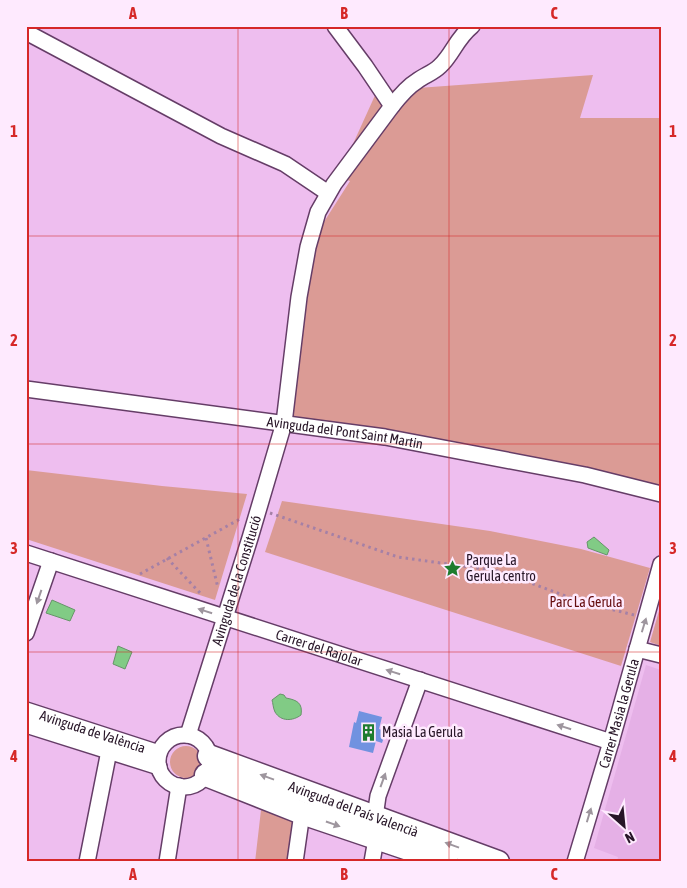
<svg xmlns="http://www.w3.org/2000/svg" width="687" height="888" font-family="'Asap Condensed',sans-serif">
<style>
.built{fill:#e5b0e6}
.green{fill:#db9b95}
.water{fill:#81cb85;stroke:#669469}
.building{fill:#7192e0}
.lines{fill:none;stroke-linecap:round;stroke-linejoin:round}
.street-casing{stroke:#653d67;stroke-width:18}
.secondary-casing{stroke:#653d67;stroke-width:25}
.path{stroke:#a580a6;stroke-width:3;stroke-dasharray:2.5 4;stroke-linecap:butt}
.street{stroke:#fff;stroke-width:15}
.secondary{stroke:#fff;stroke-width:22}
.oneway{fill:#9e969e}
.grid{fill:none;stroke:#d62828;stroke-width:1;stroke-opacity:0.55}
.labels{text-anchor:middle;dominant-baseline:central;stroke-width:5;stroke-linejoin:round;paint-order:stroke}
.street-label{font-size:14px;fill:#271527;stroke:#feeafe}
.poi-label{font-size:14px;fill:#271527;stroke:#feeafe;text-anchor:start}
.park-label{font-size:14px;fill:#650c0f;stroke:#feeafe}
.neatline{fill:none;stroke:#d62828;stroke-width:2}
.grid-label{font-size:16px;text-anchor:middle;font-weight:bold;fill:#d62828}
</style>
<rect width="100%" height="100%" fill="#eebeef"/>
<path class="built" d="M646 665 661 670V862H617L618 857 594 848Z"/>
<path class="green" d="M593 75 580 118H661V496L284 423 308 247 350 181 338 177 377 91Z
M26 470 162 486 247 494 215 600 26 539Z
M282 501 490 531 581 549 650 568 621 666 265 552Z
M661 604V646L650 642Z
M170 762a16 16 0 1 1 32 0a16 16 0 1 1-32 0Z
M261 810 298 822 290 862H255Z"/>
<path class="water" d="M594 537 609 550 607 555 588 548 587 542Z
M52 600 75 610 70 621 46 613Z
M118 646 132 652 125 669 113 664Z
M280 694 284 695 286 698C297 700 303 703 301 715 293 721 281 722 275 712 273 708 273 703 272 700Z"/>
<path class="building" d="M359 711 382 717 379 729 386 731 382 743 376 741 373 753 349 747 354 722 356 723Z"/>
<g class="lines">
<defs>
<g id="street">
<path d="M335 26 365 66 392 106"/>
<path d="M26 32 221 136 285 164 328 193"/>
<path id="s1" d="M26 389 385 437 585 475 661 494"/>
<path id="s2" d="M26 553 611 742"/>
<path d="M26 633 51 561"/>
<path d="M637 649 661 655"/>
<path id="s3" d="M26 710 159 753"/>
<path d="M26 725 159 767"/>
<path id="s4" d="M188 735 250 538 284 423 299 297 308 247 318 212 334 184 392 106C399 97 407 87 417 81 425 75 433 73 440 66 453 54 456 39 472 26"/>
<circle cx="184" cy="761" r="26"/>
<path d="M87 862 109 751"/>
<path d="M167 862 179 786"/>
<path d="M295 862 302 813"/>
<path d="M372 862 376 839 375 817 378 796 420 680"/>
<path id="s5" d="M575 862 611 742 661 564"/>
</g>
<g id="secondary">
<path id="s6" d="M209 756 498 862"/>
<path d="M206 775 302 813 447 862"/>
</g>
</defs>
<use href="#street" class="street-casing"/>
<use href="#secondary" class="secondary-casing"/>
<path class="path" d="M270 513 398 557 498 571 582 602 634 615
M206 538 218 588
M167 558 201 594
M140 574 240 519"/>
<use href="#street" class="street"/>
<use href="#secondary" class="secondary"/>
</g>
<defs><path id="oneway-solid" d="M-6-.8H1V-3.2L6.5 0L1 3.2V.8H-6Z" transform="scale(1.25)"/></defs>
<g class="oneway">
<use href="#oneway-solid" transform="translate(39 597) rotate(109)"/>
<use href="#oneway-solid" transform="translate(205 611) rotate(-162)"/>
<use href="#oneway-solid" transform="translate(644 625) rotate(-73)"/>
<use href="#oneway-solid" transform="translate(393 672) rotate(-162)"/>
<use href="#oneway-solid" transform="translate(564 727) rotate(-162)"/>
<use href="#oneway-solid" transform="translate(267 777) rotate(-160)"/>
<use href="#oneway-solid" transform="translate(383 780) rotate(-70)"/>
<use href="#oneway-solid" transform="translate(589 815) rotate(-73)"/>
<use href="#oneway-solid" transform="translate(333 824) rotate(19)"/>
<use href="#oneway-solid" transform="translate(452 845) rotate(-160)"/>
</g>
<path class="grid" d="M238 26V862M449 26V862M26 236H661M26 444H661M26 652H661"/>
<defs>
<symbol id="sight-bare" viewBox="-9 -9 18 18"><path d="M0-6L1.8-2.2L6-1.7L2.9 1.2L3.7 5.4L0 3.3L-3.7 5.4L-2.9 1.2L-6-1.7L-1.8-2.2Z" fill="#1d7c2e" stroke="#feeafe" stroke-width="2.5" paint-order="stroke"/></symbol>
<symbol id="building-bare" viewBox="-9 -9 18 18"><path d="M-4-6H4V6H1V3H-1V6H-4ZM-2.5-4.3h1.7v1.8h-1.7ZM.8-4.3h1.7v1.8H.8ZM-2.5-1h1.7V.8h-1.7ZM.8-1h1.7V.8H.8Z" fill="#1d7c2e" stroke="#feeafe" stroke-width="2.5" paint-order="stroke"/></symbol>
</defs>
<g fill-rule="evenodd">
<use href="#sight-bare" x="440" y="556" width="25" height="25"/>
<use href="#building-bare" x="356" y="720" width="25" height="25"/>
</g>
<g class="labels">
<g class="street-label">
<text stroke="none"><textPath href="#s1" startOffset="322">Avinguda del Pont Saint Martin</textPath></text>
<text stroke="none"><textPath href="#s4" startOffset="162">Avinguda de la Constitució</textPath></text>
<text stroke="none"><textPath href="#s2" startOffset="308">Carrer del Rajolar</textPath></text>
<text stroke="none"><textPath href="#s5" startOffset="155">Carrer Masia la Gerula</textPath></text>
<text stroke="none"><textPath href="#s3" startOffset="70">Avinguda de València</textPath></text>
<text stroke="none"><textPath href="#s6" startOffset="154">Avinguda del País Valencià</textPath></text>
</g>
<g class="poi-label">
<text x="466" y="560">Parque La<tspan x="466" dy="16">Gerula centro</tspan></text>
<text x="382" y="732">Masia La Gerula</text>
</g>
<g class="park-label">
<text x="586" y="602">Parc La Gerula</text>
</g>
</g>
<rect width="687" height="888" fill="none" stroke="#feeafe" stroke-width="55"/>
<g transform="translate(624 826) rotate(153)" stroke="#feeafe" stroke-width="4" paint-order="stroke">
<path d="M0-4L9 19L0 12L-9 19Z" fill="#271527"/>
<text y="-8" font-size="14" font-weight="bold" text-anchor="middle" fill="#271527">N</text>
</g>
<rect x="28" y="28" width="632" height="832" class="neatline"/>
<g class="grid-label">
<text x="133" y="19">A</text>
<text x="344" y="19">B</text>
<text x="554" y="19">C</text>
<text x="14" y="137">1</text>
<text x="673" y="137">1</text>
<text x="14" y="346">2</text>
<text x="673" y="346">2</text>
<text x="14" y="554">3</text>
<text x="673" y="554">3</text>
<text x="14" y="762">4</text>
<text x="673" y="762">4</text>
<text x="133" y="880">A</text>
<text x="344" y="880">B</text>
<text x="554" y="880">C</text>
</g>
</svg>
